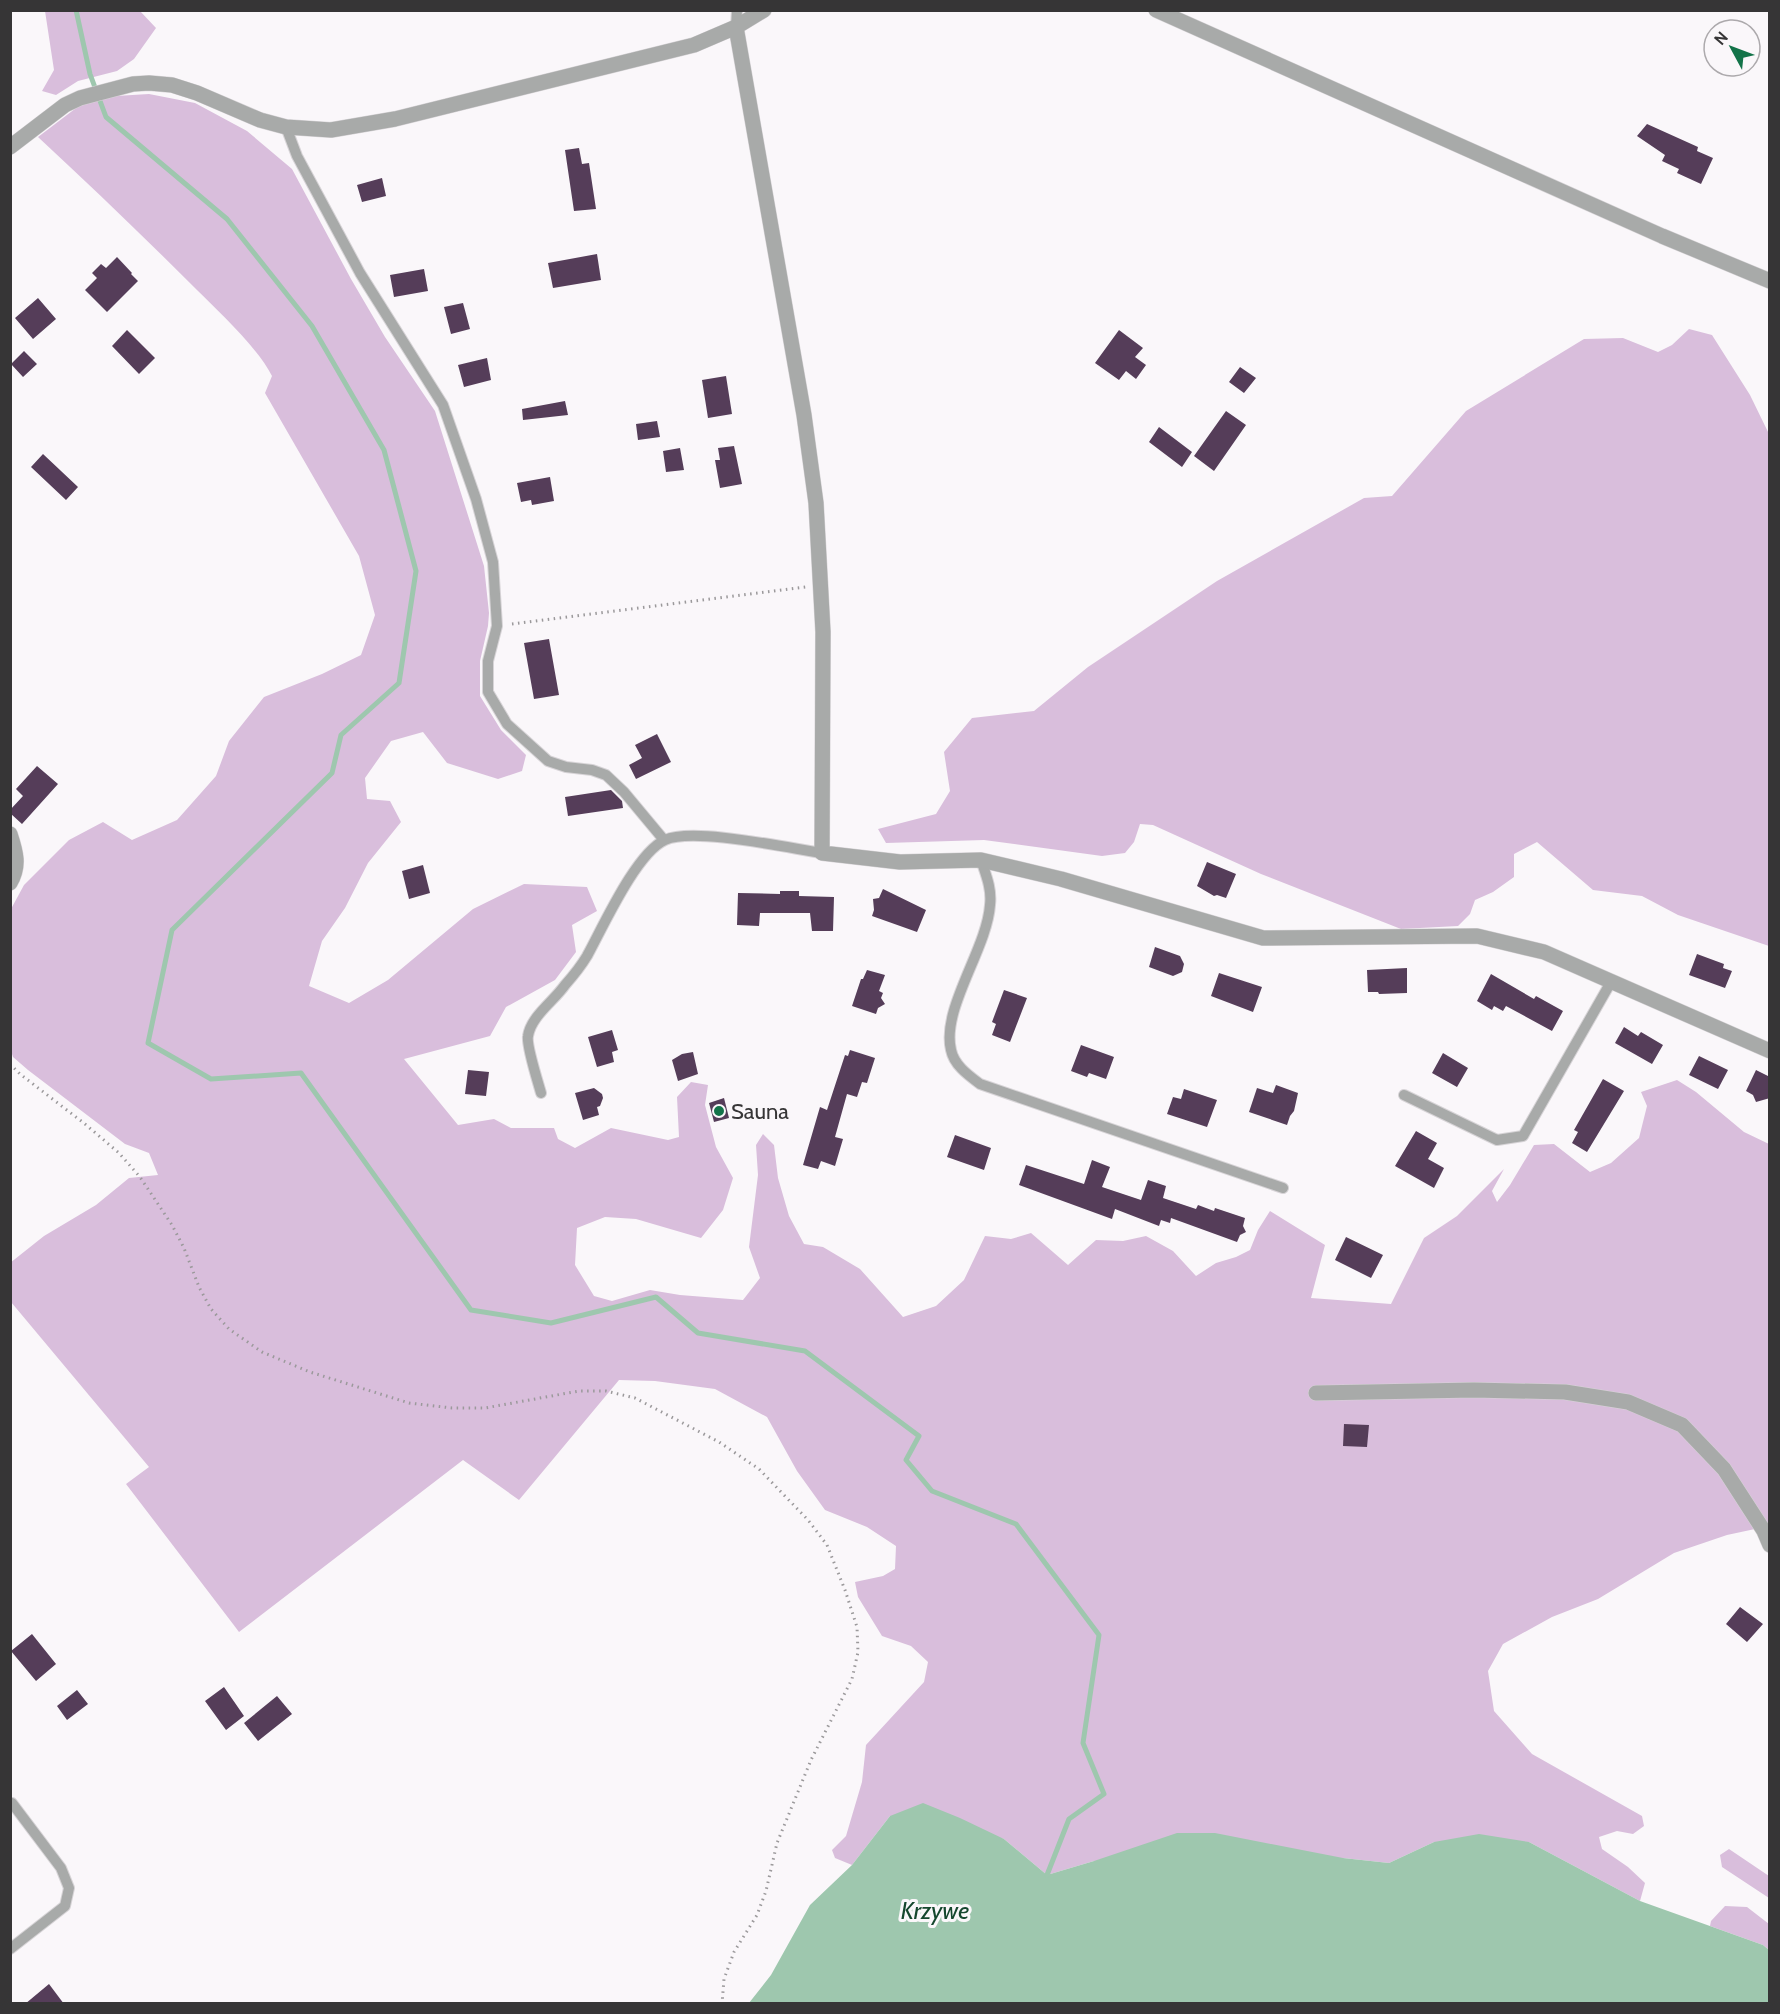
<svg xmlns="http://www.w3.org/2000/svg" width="1780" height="2014" font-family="Cabin,sans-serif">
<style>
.green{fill:#d9bedc}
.water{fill:#9ec7ae}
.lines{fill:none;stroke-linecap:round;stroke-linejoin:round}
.stream{stroke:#9ec7ae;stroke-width:5}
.building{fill:#553d59}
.lane-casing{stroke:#d7d4d7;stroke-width:12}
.street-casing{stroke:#d7d4d7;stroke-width:16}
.path{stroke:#9b999b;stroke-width:3;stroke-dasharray:1.5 4.5;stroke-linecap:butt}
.lane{stroke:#a8aaa9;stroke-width:10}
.street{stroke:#a8aaa9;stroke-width:15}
.poi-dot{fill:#137349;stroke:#faf7fa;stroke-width:2}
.labels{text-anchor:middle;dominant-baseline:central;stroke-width:6;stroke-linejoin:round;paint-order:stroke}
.poi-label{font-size:22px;fill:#363536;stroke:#faf7fa;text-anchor:start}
.water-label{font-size:24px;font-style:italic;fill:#15472e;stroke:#faf7fa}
</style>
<rect width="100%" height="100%" fill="#faf7fa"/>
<path class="green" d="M45 11H140L156 28 134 59 117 71 78 81 56 95 42 91 54 70Z
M149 94 195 103 247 131 292 169 351 279 385 337 435 411 484 566 489 613 488 626 480 661V696L501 730 526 755 522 771 498 779 447 763 423 732 391 741 365 778 367 799 390 801 401 822 368 863 345 908 322 941 309 986 349 1003 388 980 473 909 524 884 587 887 597 911 572 925 576 952 555 980 506 1007 490 1036 404 1059 458 1125 494 1119 511 1128H554L558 1139 575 1148 611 1128 668 1140 679 1137 677 1097 691 1082 708 1085 705 1105 716 1147 733 1178 723 1210 701 1238 636 1219 605 1217 577 1228 575 1265 594 1296 612 1301 650 1290 680 1295 743 1300 760 1278 749 1247 758 1175 756 1145 763 1134 774 1145 778 1178 789 1216 804 1244 823 1247 860 1269 903 1317 936 1306 964 1280 985 1236 1011 1239 1031 1233 1068 1265 1096 1240 1123 1241 1146 1236 1173 1251 1196 1276 1216 1263 1236 1257 1250 1250 1258 1230 1270 1211 1325 1245 1311 1298 1391 1304 1424 1238 1457 1216 1504 1169 1492 1191 1497 1202 1510 1185 1534 1145 1554 1144 1590 1172 1611 1163 1639 1138 1647 1106 1641 1092 1677 1080 1696 1092 1744 1132 1769 1144V1526L1727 1535 1674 1553 1598 1599 1552 1617 1503 1644 1488 1671 1494 1711 1532 1754 1642 1816 1644 1826 1633 1834 1617 1831 1599 1837 1602 1849 1628 1867 1645 1883 1640 1901 1529 1842H1434L1389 1863 1343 1858 1094 1861 1047 1875 1004 1839 890 1816 852 1865 835 1858 832 1850 846 1836 862 1782 866 1745 924 1682 928 1662 911 1646 882 1636 858 1597 855 1582 883 1576 895 1569 896 1546 867 1527 825 1510 797 1471 767 1417 715 1389 655 1381 619 1380 519 1500 463 1460 239 1632 233 1624 126 1484 149 1467 11 1302 10 1263 44 1236 96 1205 129 1178 158 1175 149 1153 125 1144 28 1070 13 1057 10 1048 11 909 24 885 69 840 103 822 132 840 177 820 216 776 229 741 264 697 322 674 361 655 375 615 359 556 265 393 272 376C258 348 219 312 197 290 145 238 92 187 38 137L84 102 116 96Z
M1689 329 1712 335 1750 395 1769 434V946L1678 915 1642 896 1593 890 1537 842 1514 854V877L1493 892 1475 900 1470 914 1458 926 1401 929 1261 874 1153 825 1140 824 1134 842 1125 853 1102 856 984 840 886 843 878 829 936 814 950 791 944 752 972 718 1034 711 1088 667 1217 581 1364 498 1392 496 1466 411 1584 339 1623 338 1658 352 1672 345Z
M1729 1849 1769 1876V1898L1722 1867 1720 1855Z
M1725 1906 1747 1907 1769 1924V1950L1763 1945 1710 1926 1711 1921Z"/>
<path class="water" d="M923 1803 960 1818 1004 1839 1047 1875 1094 1861 1177 1833H1215L1343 1858 1389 1863 1434 1842 1479 1834 1529 1842 1640 1901 1763 1945 1769 1950V2003H749L771 1975 810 1905 852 1865 890 1816Z"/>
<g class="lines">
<path class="stream" d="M76 10 90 74 106 117 227 219 312 326 384 450 416 571 399 683 341 735 332 773 172 930 148 1043 211 1079 301 1073 471 1310 551 1323 656 1297 698 1333 805 1351 919 1436 906 1460 932 1491 1016 1524 1099 1635 1083 1743 1104 1794 1069 1819 1047 1875"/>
</g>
<path class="building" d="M1647 124 1698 147 1697 151 1713 158 1701 184 1677 173 1679 169 1662 161 1665 155 1637 136Z
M579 148 582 164 589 163 596 209 574 211 565 150Z
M382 178 386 196 362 202 357 185Z
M597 254 601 280 553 288 548 263Z
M117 257 132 273 131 274 138 281 107 312 85 290 97 278 92 273 101 264 106 268Z
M424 269 428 291 394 297 390 275Z
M38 298 56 319 33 339 15 318Z
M463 303 470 329 451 334 444 307Z
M127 330 155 358 139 374 112 346Z
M1119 330 1143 348 1135 357 1146 365 1136 379 1126 371 1119 380 1095 363Z
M24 351 37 364 23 377 11 364Z
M487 358 491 380 464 387 458 365Z
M1240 367 1256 378 1244 393 1229 382Z
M726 376 732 414 708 418 702 380Z
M565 401 568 415 523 420 522 409Z
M1226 411 1246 425 1214 471 1194 456Z
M657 421 660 437 638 440 636 424Z
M1159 427 1192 452 1182 467 1149 442Z
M734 446 742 484 720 488 715 460H720L718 448Z
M680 448 684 470 666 472 663 451Z
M43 454 78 487 66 500 31 467Z
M550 477 554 501 532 505 531 500 521 502 517 483Z
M549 639 559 695 534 699 524 643Z
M657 734 671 762 636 779 629 765 642 758 635 745Z
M37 766 58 784 22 824 10 813V810L23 796 16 789Z
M611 790 622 801 623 808 568 816 565 797Z
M1207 862 1236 874 1226 898 1217 895 1214 896 1197 886Z
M423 865 430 893 409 899 402 871Z
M883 889 926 910 917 932 872 916 874 910 873 899 879 898Z
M780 891H799V896L834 897 833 931H812L810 913H760L759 926 737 925 738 893 780 894Z
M1155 947 1180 956 1184 964 1182 972 1173 976 1149 967Z
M1697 954 1724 964 1723 968 1732 971 1725 988 1689 975Z
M1407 968V993L1379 994 1378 992H1368L1367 970Z
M867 970 885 975 879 991 883 993 881 998 885 1004 878 1008 876 1014 852 1006 861 979H863Z
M1219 973 1262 987 1253 1012 1211 996Z
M1491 974 1534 999 1536 996 1563 1011 1552 1031 1506 1006 1503 1011 1494 1006 1492 1010 1477 1001Z
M1004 990 1027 998 1010 1042 992 1035 996 1024 992 1022Z
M1624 1027 1638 1036 1641 1032 1663 1045 1652 1064 1615 1043Z
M612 1030 618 1050 612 1052 614 1062 597 1067 588 1037Z
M1081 1045 1114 1057 1106 1079 1089 1073 1087 1077 1071 1071Z
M850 1050 875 1058 867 1083 862 1082 857 1097 847 1094 835 1137 843 1139 835 1166 821 1161 818 1169 803 1165 820 1107 827 1110 845 1055 848 1056Z
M693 1052 698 1074 678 1081 672 1060 682 1054Z
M1443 1053 1468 1068 1457 1087 1432 1073Z
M1699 1056 1728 1070 1718 1089 1689 1075Z
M468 1070 489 1072 486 1096 465 1094Z
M1756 1070 1770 1077V1098L1756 1102 1753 1095 1746 1091Z
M1603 1079 1624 1091 1587 1152 1572 1143 1578 1132 1574 1130Z
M1276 1085 1298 1093 1294 1111 1290 1116 1287 1125 1249 1112 1257 1088 1273 1093Z
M594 1088 602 1094 603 1098 600 1106 597 1107 599 1115 583 1120 575 1093Z
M1184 1089 1217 1100 1207 1127 1167 1114 1173 1097 1181 1099Z
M724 1098 729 1118 714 1122 709 1103Z
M1416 1131 1437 1143 1428 1159 1444 1168 1434 1188 1395 1166Z
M955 1135 991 1148 984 1170 947 1157Z
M1092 1160 1110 1167 1102 1187 1141 1200 1148 1180 1166 1186 1163 1198 1196 1209 1198 1205 1214 1211 1215 1208 1245 1218 1243 1226 1246 1232 1240 1235 1237 1242 1171 1218 1170 1223 1161 1220 1159 1226 1115 1209 1112 1219 1019 1185 1026 1165 1084 1184Z
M1346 1237 1383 1255 1371 1278 1335 1260Z
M1344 1424 1369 1425 1367 1447 1343 1446Z
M1740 1607 1763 1624 1747 1642 1726 1624Z
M32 1634 56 1664 36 1681 11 1651Z
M224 1687 244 1716 226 1730 205 1701Z
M77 1690 88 1704 67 1720 57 1706Z
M277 1696 292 1714 258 1741 244 1723Z
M49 1984 64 2004H25Z"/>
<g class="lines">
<defs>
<path id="lane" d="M736 27 737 10
M286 127 297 156 360 273 443 405 476 499 493 562 497 626 488 661V692L507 724 548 761 566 767 592 770 606 775 624 792 664 840
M981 860C986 875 992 889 990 905 987 949 941 1009 951 1050 954 1065 968 1075 980 1084L1283 1188
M541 1093C538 1082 526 1045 528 1036 531 1016 554 1001 565 985 573 976 581 966 587 956 603 927 636 853 665 840 693 827 788 848 822 853
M1404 1095 1497 1140 1523 1136 1611 982
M10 1949 65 1906 69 1888 61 1868 12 1803"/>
<path id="street" d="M1156 10 1662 236 1770 281
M736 27 804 415 816 503 823 632 822 853 900 862 981 860 1061 879 1263 938 1477 936 1544 952 1770 1051
M10 147 65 105 80 98 133 84 149 83 172 85 197 93 260 120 286 127 331 130 395 119 694 45 736 27 764 10
M10 834C16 852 20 866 10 883
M1316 1393 1474 1390 1565 1392 1628 1402 1682 1425 1724 1469 1764 1531 1770 1545"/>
</defs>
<use href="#lane" class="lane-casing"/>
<use href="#street" class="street-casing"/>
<path class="path" d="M512 624 806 587
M10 1064 20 1074 85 1124 119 1153 140 1177 172 1225 184 1248 199 1287 211 1309 229 1329 262 1352 310 1372 409 1403 452 1408H485L579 1391H606L635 1398 719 1442 759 1469 808 1520 827 1545 845 1590 857 1627 858 1652 852 1679 811 1760 777 1843 766 1891 757 1915 734 1952 724 1979 722 2004"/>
<use href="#lane" class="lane"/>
<use href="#street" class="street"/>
</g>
<circle class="poi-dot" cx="719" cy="1111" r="6"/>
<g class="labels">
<g class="poi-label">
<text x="731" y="1111">Sauna</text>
</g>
<g class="water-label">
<text x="935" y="1910">Krzywe</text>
</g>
</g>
<rect width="1780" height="2014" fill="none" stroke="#363536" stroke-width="24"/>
<g transform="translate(1732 48) rotate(311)"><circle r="28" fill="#faf7fa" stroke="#aca9ac" stroke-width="1.5"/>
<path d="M0-4.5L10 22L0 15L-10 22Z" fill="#137349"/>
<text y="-9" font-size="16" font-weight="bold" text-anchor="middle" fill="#363536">N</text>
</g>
</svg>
